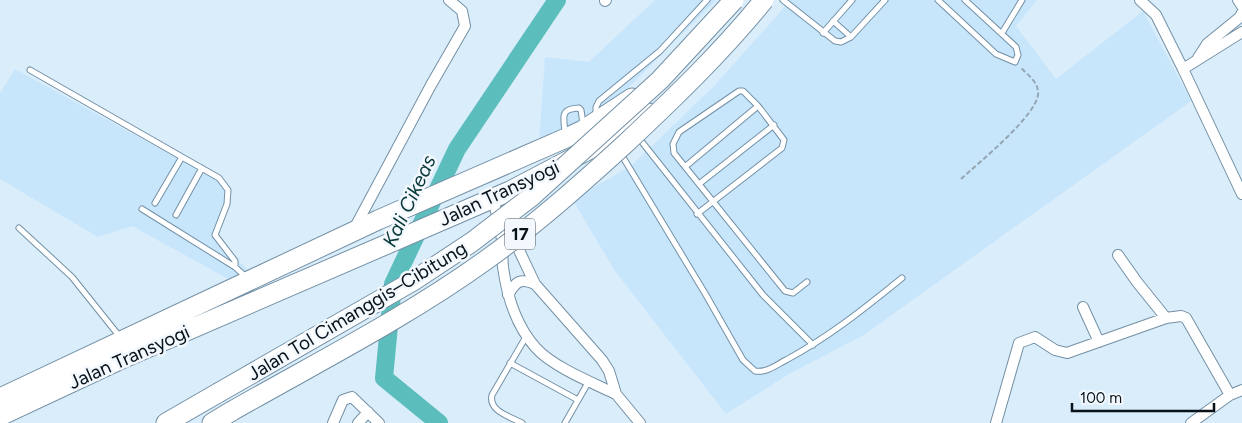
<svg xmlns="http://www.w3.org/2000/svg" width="1242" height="423" font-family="Figtree,sans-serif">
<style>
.built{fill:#c7e6fc}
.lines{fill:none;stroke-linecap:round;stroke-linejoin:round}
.river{stroke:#5cbdbd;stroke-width:18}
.lane-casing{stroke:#7390a5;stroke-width:7}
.street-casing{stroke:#7390a5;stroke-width:12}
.highway-casing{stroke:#7390a5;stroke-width:21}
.path{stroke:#95a5b1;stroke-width:2;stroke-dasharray:5 2.5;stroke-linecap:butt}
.lane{stroke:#fff;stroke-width:5}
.street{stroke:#fff;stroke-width:10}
.highway{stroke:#fff;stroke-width:19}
.highway-bridge-casing{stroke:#7390a5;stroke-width:21;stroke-linecap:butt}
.highway-bridge{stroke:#fff;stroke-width:19}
.labels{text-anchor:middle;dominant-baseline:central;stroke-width:5;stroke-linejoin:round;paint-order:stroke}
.shield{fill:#f2f8fd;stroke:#4e575d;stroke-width:1}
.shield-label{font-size:18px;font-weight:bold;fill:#071219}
.street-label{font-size:19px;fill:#071219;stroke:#f2f8fd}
.water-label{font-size:20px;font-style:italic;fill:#073738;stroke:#f2f8fd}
</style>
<rect width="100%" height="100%" fill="#daedfb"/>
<path class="built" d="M655 0H716L626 90 583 122 539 143 545 57 589 62Z
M790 0H1037L1016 26 1056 79 1143 11 1191 101 862 336 787 375 726 414 615 271 572 199 630 167 713 87 775 18Z
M15 69 228 186 218 241 253 275 234 282 132 226 98 237 0 179V93Z"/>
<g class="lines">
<path class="river" d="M439 423 384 378 393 284 457 149 557 0"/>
<defs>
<path id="lane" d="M783 0 835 41 841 42 851 37
M938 0 996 54 1015 62 1018 55 1016 47 965 0
M833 21 851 37 885 0
M823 33 852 0
M1002 33 1022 0
M30 70 182 157
M596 116V107L599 101 660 51 707 0
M565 133C564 117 559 109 579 108L581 110 583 124
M638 137 763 295 813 345
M621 154 706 295 743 360 755 371C767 373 776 365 786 360 829 337 865 308 902 278
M686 166 758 106
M699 184 774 125
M155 203 182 157 219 178 228 190 227 204 215 235 235 261V267L246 277
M142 209 235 267
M697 214 782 148 784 140 758 106 743 91H739L679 132 673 144 674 153 785 291 793 293 807 282
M176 215 202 168
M19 228 72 277 120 337
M510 363 578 400
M522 423C511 417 488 411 492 395L527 335
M565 423 589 381"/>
<path id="street" d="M1140 0 1156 15 1183 69 1242 194
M1238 0 1242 6
M605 1 606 0
M1198 58 1207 44 1239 18 1242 13
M1183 69 1242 32
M493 199C496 212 500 226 502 240 503 249 502 258 503 267 507 296 516 326 536 348 553 367 593 383 616 394
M513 210 518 248 535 284 602 360 609 371 616 394 640 423
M354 229 431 85 465 26 462 11 449 0
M1118 255 1137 282 1166 318
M508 295C516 281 520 278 535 284
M1083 307 1099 342
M333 423 343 400 352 397 379 423
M358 423 368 412
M996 423 1019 343 1035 337 1055 350 1067 353 1166 318 1181 316 1186 318 1230 395 1242 390
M1191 423 1230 395"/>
<path id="highway" d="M0 398 378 220 566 138 583 130 632 98
M0 416 126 357 510 191 611 138 649 113
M166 423 218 393
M212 423 232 411"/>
</defs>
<use href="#lane" class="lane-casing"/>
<use href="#street" class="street-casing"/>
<use href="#highway" class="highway-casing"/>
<path class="path" d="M961 179C977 164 1042 112 1038 91 1037 81 1027 74 1020 67"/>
<use href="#lane" class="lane"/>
<use href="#street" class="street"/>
<use href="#highway" class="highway"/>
<defs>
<path id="highway-bridge" d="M218 393 413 281 472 242 531 197 660 80 734 0
M232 411C316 363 407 317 486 260 535 225 580 185 625 144 674 98 722 52 764 0"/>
</defs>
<use href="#highway-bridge" class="highway-bridge-casing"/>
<use href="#highway-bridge" class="highway-bridge"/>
</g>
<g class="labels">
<rect class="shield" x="505" y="218.5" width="30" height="31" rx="4"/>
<g class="shield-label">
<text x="520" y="234">17</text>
</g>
<g class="street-label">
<text transform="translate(499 193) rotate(-25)">Jalan Transyogi</text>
<text transform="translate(357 311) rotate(-31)">Jalan Tol Cimanggis–Cibitung</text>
<text transform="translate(129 357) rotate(-24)">Jalan Transyogi</text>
</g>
<g class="water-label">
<text transform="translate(409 201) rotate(-65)">Kali Cikeas</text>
</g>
</g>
<path d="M1072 403v8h142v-8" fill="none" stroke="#071219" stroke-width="2.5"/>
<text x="1080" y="403" font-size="15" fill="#071219" stroke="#f2f8fd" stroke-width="4" paint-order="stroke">100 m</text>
</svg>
